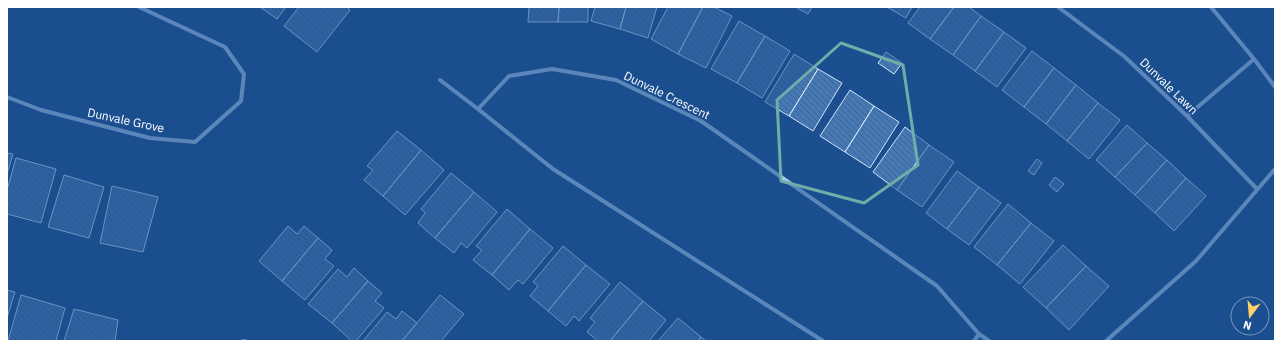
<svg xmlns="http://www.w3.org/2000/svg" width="1282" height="348" font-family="'IBM Plex Sans',sans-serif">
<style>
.building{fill:url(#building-back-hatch);stroke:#cfe3fa}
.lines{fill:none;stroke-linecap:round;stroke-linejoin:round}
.street{stroke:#a9c9ee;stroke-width:4}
.marked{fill:none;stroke:#6fada8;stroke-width:3;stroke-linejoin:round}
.labels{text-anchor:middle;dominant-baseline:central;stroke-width:3.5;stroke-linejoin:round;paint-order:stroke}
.street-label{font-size:12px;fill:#fff;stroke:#1b4f8f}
</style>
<defs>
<pattern id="building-back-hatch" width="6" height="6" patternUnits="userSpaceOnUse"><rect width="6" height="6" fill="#4478b7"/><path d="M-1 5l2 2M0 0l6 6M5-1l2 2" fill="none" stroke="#486282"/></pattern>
</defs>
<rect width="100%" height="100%" fill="#1b4f8f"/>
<path class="building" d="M260 7H286L277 19Z
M299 7H347L350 10 317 52 284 26Z
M529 7H559L558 22H528Z
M559 7H588V22H558Z
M595 7H626L620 29 591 21Z
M626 7H657L648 38 620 29Z
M668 7H703L678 54 651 39Z
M703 7H714L732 16 706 68 678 54Z
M798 7H812L808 14 797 8Z
M887 7H912L906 18Z
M920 7H954L930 39 908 23Z
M954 7H969L981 16 953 55 930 39Z
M981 16 1004 32 975 71 953 55Z
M739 21 765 36 737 83 711 69Z
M1004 32 1026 48 997 87 975 71Z
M765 36 790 51 762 98 737 83Z
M1032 51 1054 68 1024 107 1002 90Z
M886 52 902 63 894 74 878 63Z
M794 54 818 69 789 116 765 102Z
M1054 68 1076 85 1046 124 1024 107Z
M818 69 842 83 813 131 789 116Z
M1076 85 1098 103 1067 141 1046 124Z
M850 90 874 106 845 152 820 136Z
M1098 103 1120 120 1089 159 1067 141Z
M874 106 899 122 870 168 845 152Z
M1127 125 1147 143 1115 177 1096 160Z
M905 127 929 145 897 190 873 172Z
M397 131 421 150 383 196 364 180 373 170 367 166Z
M1147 143 1167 160 1135 195 1115 177Z
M929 145 954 162 922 207 897 190Z
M421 150 444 170 405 215 383 196Z
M7 153 13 154 7 174Z
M16 158 56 169 41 223 7 214V190Z
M1037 159 1042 163 1034 175 1028 171Z
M1167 160 1186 178 1155 213 1135 195Z
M957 171 979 187 947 229 926 213Z
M451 173 474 192 435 238 418 223 425 213 421 209Z
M64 175 104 187 89 238 48 227Z
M1055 177 1064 184 1057 192 1049 185Z
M1186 178 1206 196 1174 231 1155 213Z
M112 186 158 197 143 252 100 243Z
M979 187 1001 203 969 245 947 229Z
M474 192 497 212 467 248 461 243 454 253 435 238Z
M1008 204 1031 223 997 265 974 247Z
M507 209 530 229 492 275 473 260 482 250 476 246Z
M1031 223 1054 241 1020 284 997 265Z
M288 226 297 234 304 226 318 238 282 281 259 261Z
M530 229 553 248 523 284 518 280 509 290 492 275Z
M318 238 332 250 325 259 334 266 305 300 282 281Z
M1063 245 1086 266 1046 308 1023 287Z
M563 246 586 265 548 311 530 296 538 286 533 282Z
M586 265 610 284 579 321 574 316 566 326 548 311Z
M1086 266 1109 286 1069 330 1046 308Z
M354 268 368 281 332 323 308 304 338 269 347 277Z
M368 281 382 293 375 301 384 308 356 341H352L332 323Z
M620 282 643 301 610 341H598L587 332 595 322 590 318Z
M7 290 15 292 7 318Z
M21 295 65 308 56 341H8Z
M440 295 464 314 441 341H402Z
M643 301 666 320 649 341H610Z
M74 309 118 320 115 341H64Z
M402 311 417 323 402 341H363L387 312 396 319Z
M678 318 701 337 698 341H658Z
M701 337 706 341H698Z"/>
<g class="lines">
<path class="street" d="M1058 7 1125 57 1187 116 1257 189
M1211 7 1254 59 1275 87
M440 80 478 109
M7 97 41 110 150 138 195 142 241 101 244 74 225 47 139 7
M1187 116 1254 59
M243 341H245
M823 341 553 169 478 109 509 76 552 69 616 80 701 121 937 286 979 334 989 341
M974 341 979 334
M1106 341 1196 261 1275 169"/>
</g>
<path d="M0 0H1282V348H0ZM841 43 903 65 918 165 864 203 781 181 777 100Z" fill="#1b4f8f" fill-opacity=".55" fill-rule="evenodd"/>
<path class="marked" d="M841 43 903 65 918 165 864 203 781 181 777 100Z"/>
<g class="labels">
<g class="street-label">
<text transform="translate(1169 86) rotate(44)">Dunvale Lawn</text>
<text transform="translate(667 95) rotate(26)">Dunvale Crescent</text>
<text transform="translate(126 120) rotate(12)">Dunvale Grove</text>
</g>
</g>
<rect width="1282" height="348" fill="none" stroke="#ffffff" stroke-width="16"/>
<g transform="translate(1250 316) rotate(196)"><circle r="19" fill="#1b4f8f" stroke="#7695bc"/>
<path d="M0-3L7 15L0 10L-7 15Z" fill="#ffd166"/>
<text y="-6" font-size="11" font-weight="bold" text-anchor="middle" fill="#ffffff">N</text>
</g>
</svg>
